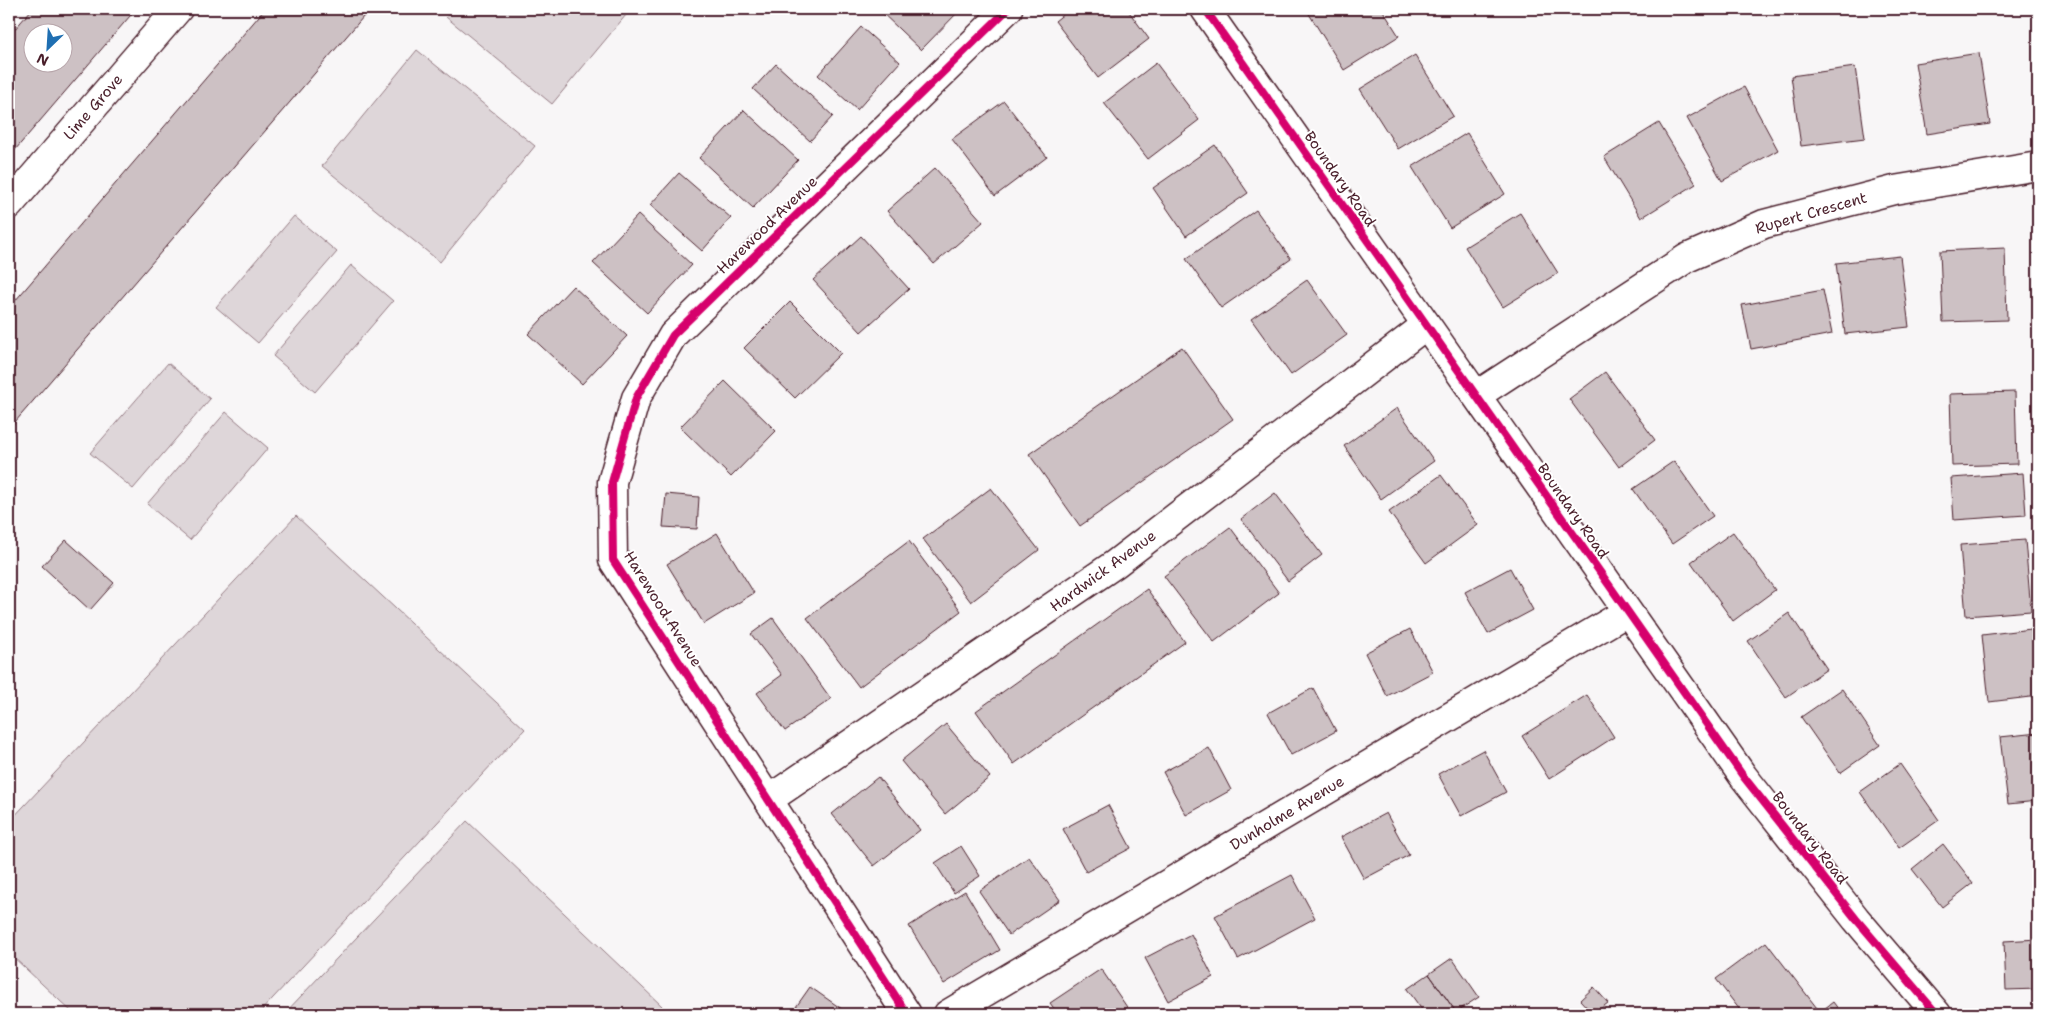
<svg xmlns="http://www.w3.org/2000/svg" width="2047" height="1023" font-family="'Shantell Sans',sans-serif">
<style>
.green{fill:#ded6d9;stroke:#947a82}
.building{fill:#cdc1c4;stroke:#4a1f2b;fill-rule:evenodd}
.lines{fill:none;stroke-linecap:round;stroke-linejoin:round}
.minor-casing{stroke:#4a1f2b;stroke-width:31}
.tertiary-casing{stroke:#4a1f2b;stroke-width:31}
.minor{stroke:#fff;stroke-width:28}
.tertiary{stroke:#fff;stroke-width:28}
.cycleway-casing{stroke:#fff;stroke-width:11}
.cycleway{stroke:#d6006c;stroke-width:8}
.labels{text-anchor:middle;dominant-baseline:central;stroke-width:4;stroke-linejoin:round;paint-order:stroke}
.street-label{font-size:15px;fill:#4a1f2b;stroke:#fff}
</style>
<rect width="100%" height="100%" fill="#f8f6f7"/>
<filter id="ink" filterUnits="userSpaceOnUse"><feTurbulence type="fractalNoise" baseFrequency=".02" numOctaves="2"/><feDisplacementMap in="SourceGraphic" scale="10" xChannelSelector="R" yChannelSelector="G"/><feConvolveMatrix kernelMatrix="1 2 1 2 8 2 1 2 1" color-interpolation-filters="sRGB"/></filter>
<g filter="url(#ink)">
<path class="green" d="M453 9H631L552 104 446 17Z
M417 50 535 146 440 262 322 166Z
M294 216 337 252 258 343 216 307Z
M351 265 393 301 315 392 273 356Z
M168 363 210 399 133 489 90 453Z
M226 412 268 448 190 540 147 504Z
M296 516 525 729 258 1014H74L9 953V822Z
M467 821 662 1006 655 1014H284Z"/>
<path class="building" d="M32 9H136L9 157V36ZM32 32H62V62H32Z
M265 9H370L9 429V308Z
M878 9H961L921 50Z
M1070 9H1127L1149 39 1098 78 1055 21Z
M1306 9H1382L1399 36 1344 70Z
M861 27 900 62 857 110 818 75Z
M1979 53 1990 124 1927 134 1915 63Z
M1415 55 1453 116 1398 149 1360 89Z
M1156 63 1199 120 1148 159 1104 103Z
M776 64 833 116 810 141 753 89Z
M1855 67 1865 138 1801 146 1791 76Z
M1744 87 1778 150 1722 181 1687 118Z
M1004 101 1047 157 995 196 952 139Z
M744 110 798 160 753 208 699 158Z
M1659 123 1696 184 1641 218 1604 157Z
M1467 133 1505 194 1450 228 1412 167Z
M1215 145 1248 193 1186 236 1153 188Z
M935 168 983 222 934 264 887 211Z
M679 173 731 218 702 251 650 205Z
M1256 210 1291 259 1221 308 1186 259Z
M1520 213 1558 273 1503 307 1465 247Z
M638 215 692 265 647 313 593 263Z
M861 236 909 289 861 332 813 280Z
M2005 248 2007 320 1943 322 1940 251Z
M1900 256 1909 327 1845 334 1836 263Z
M1307 280 1347 335 1291 375 1251 319Z
M573 286 627 336 582 384 528 334Z
M1823 290 1832 334 1751 349 1742 305Z
M790 302 841 353 795 398 744 348Z
M1182 347 1233 419 1080 526 1029 454Z
M1605 372 1655 440 1619 467 1569 399Z
M725 381 776 431 731 477 680 427Z
M2015 392 2017 464 1952 466 1950 394Z
M1397 408 1434 461 1381 499 1344 446Z
M1674 461 1713 516 1672 544 1633 489Z
M2023 473 2026 515 1954 520 1951 478Z
M1441 475 1478 525 1426 563 1389 512Z
M991 488 1039 550 971 602 923 539Z
M1275 493 1322 555 1288 581 1241 519Z
M666 494 699 497 697 529 663 527Z
M1230 527 1279 593 1214 642 1164 576Z
M1733 532 1775 590 1733 621 1691 562Z
M717 533 754 593 704 624 667 564Z
M66 540 114 583 90 610 42 566Z
M2025 540 2031 611 1966 616 1960 545Z
M909 541 961 611 859 687 807 618Z
M1510 568 1533 610 1488 634 1465 592Z
M1147 589 1185 642 1014 764 976 711Z
M1789 613 1827 669 1786 697 1748 641Z
M773 618 831 699 785 731 757 693 782 675 751 634Z
M1410 629 1433 672 1387 696 1365 653Z
M2031 629 2038 696 1989 702 1982 635Z
M1313 688 1336 731 1291 755 1268 713Z
M1842 689 1880 745 1840 773 1801 717Z
M1587 695 1614 737 1549 779 1522 736Z
M946 724 990 777 945 814 901 761Z
M2038 733V801L2008 804 2000 737Z
M1209 748 1231 790 1186 815 1163 772Z
M1483 750 1506 792 1461 816 1438 774Z
M1900 764 1939 820 1899 848 1860 792Z
M878 777 920 830 874 866 832 814Z
M1108 805 1131 848 1086 872 1063 829Z
M1386 813 1409 855 1364 879 1341 837Z
M1943 844 1973 883 1942 907 1912 869Z
M961 846 980 876 954 893 935 863Z
M1029 857 1060 900 1009 935 979 891Z
M1292 875 1315 918 1238 959 1215 916Z
M965 891 1000 950 944 984 909 926Z
M1191 934 1213 977 1168 1001 1145 958Z
M2038 939V989L2006 990 2004 941Z
M1766 942 1820 1012 1833 1002 1842 1014H1743L1716 979Z
M1452 958 1479 997 1456 1012 1429 974Z
M1101 969 1131 1013 1058 1014 1050 1003Z
M1429 974 1456 1012 1453 1014H1425L1407 989Z
M810 987 849 1014H791Z
M1594 987 1608 1003 1593 1014 1580 1000Z"/>
<g class="lines">
<defs>
<path id="minor" d="M9 205 178 9
M1477 395 1687 258 1764 224 1894 190 2038 166
M768 800 1115 564 1426 325
M907 1014 613 560 612 482 636 398 673 335 1008 9
M948 1014 1627 612"/>
<path id="tertiary" d="M1205 9 1743 776 1856 919 1937 1014"/>
</defs>
<use href="#minor" class="minor-casing"/>
<use href="#tertiary" class="tertiary-casing"/>
<use href="#minor" class="minor"/>
<use href="#tertiary" class="tertiary"/>
<defs>
<path id="cycleway" d="M1205 9 1743 776 1856 919 1937 1014
M907 1014 613 560 612 482 636 398 673 335 1008 9"/>
</defs>
<use href="#cycleway" class="cycleway-casing"/>
<use href="#cycleway" class="cycleway"/>
</g>
</g>
<g class="labels">
<g class="street-label">
<text transform="translate(93 107) rotate(-49)">Lime Grove</text>
<text transform="translate(1340 179) rotate(55)">Boundary Road</text>
<text transform="translate(1811 213) rotate(-16)">Rupert Crescent</text>
<text transform="translate(767 225) rotate(-44)">Harewood Avenue</text>
<text transform="translate(1573 511) rotate(55)">Boundary Road</text>
<text transform="translate(1103 571) rotate(-36)">Hardwick Avenue</text>
<text transform="translate(663 609) rotate(58)">Harewood Avenue</text>
<text transform="translate(1287 813) rotate(-31)">Dunholme Avenue</text>
<text transform="translate(1810 838) rotate(52)">Boundary Road</text>
</g>
</g>
<rect width="2047" height="1023" fill="none" stroke="#fff" stroke-width="30"/>
<rect x="15" y="15" width="2017" height="993" fill="none" stroke="#4a1f2b" stroke-width="2" filter="url(#ink)"/>
<g transform="translate(48 48) rotate(205)"><circle r="24" fill="#ffffff" stroke="#b7a5aa"/>
<path d="M0-4L9 19L0 12L-9 19Z" fill="#1f6fb2"/>
<text y="-8" font-size="14" font-weight="bold" text-anchor="middle" fill="#4a1f2b">N</text>
</g>
</svg>
